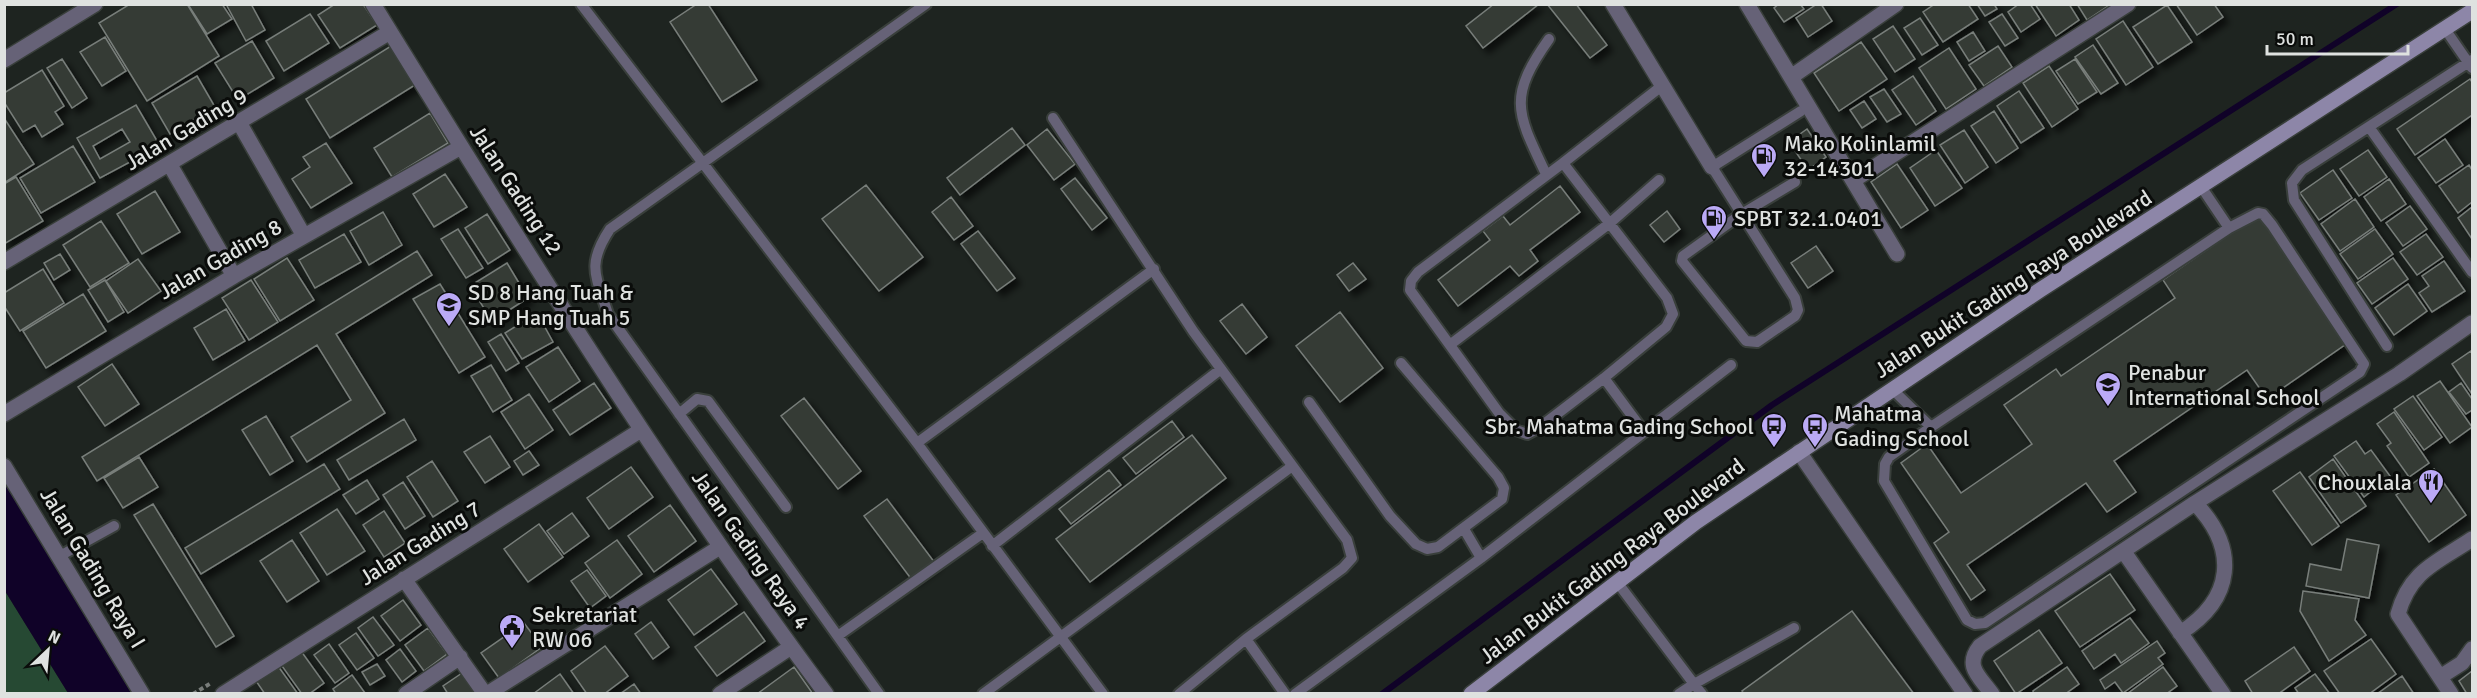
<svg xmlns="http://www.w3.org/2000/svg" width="2477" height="698" font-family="Signika,sans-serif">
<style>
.green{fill:#264933}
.water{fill:#100228}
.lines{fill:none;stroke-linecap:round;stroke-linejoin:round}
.stream{stroke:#100228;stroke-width:6}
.building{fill:#343a35;stroke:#787e7a;stroke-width:1.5;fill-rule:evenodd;filter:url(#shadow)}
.lane-casing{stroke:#393f3b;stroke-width:14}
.street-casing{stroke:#393f3b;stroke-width:18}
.secondary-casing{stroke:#393f3b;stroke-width:18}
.path{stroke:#797d7a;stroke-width:4;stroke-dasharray:4.5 3;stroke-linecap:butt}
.lane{stroke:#666277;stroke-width:10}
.street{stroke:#666277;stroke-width:15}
.secondary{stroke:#8d86a8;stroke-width:15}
.labels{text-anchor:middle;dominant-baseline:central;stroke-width:6;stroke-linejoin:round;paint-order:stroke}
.street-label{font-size:22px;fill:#dfe2e0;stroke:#0a0c0a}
.poi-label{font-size:22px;fill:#dfe2e0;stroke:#0a0c0a;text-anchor:start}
</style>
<defs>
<filter id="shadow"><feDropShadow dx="5.5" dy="5.5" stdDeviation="3" flood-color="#0009"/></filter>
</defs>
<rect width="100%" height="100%" fill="#1e2420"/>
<path class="green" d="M5 591 68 693H5Z"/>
<path class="water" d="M5 477 137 693H68L5 591Z"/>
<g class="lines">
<path class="stream" d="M1382 694 1772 405 2397 4"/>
</g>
<path class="building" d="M130 4H187L219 56 147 101 99 23Z
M191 4H222L232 19 207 34 189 6Z
M226 4H251L265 30 246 41Z
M335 4H363L377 25 340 48 318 15Z
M697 4H708L757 80 722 102 670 22Z
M1494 4H1539L1483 48 1466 26Z
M1547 4H1576L1607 45 1590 58Z
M1779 4H1800L1804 9 1784 22 1774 8Z
M1817 4H1821L1832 21 1808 37 1796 18Z
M1935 4H1968L1978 19 1943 42 1923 12Z
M1977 4H1994L1997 9 1985 16Z
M2019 4H2030L2040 19 2021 32 2008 12Z
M2035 4H2069L2079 20 2056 36Z
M2077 4H2111L2087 20Z
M2176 4H2214L2223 17 2197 35Z
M2167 5 2192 42 2158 64 2133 27Z
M310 14 329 43 284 71 266 41Z
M2002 14 2018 38 2005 46 1989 22Z
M1920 18 1938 45 1922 55 1904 28Z
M2123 21 2153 67 2126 85 2096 39Z
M1893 26 1915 59 1895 72 1873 39Z
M1973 32 1985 51 1969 61 1957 42Z
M105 37 126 71 102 86 80 52Z
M252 41 274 78 238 100 215 63Z
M1861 42 1887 79 1839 111 1814 73Z
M2093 45 2118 83 2101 94 2075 57Z
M391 46 415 85 330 138 306 99Z
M1998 46 2012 67 1984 86 1969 65Z
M1949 48 1976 89 1946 109 1919 68Z
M62 59 87 98 72 108 47 68Z
M2075 59 2097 92 2078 104 2056 71Z
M2049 66 2078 109 2052 127 2023 83Z
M42 70 64 106 55 112 63 124 42 137 35 125 23 132 4 102V93Z
M197 76 215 107 170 134 152 103Z
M1913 76 1936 111 1916 125 1892 90Z
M2470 79 2472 82V115L2415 155 2397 129Z
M1884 89 1901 114 1887 122 1870 97Z
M2019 91 2044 128 2021 143 1997 106Z
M1864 101 1876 119 1862 128 1850 110Z
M136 105 160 146 100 178 77 138ZM122 129 130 142 100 159 93 146Z
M1994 111 2018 148 1996 163 1971 126Z
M430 113 448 143 392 177 374 148Z
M4 118 34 164 4 183Z
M1012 128 1025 145 960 195 947 178Z
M1047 129 1075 164 1054 180 1027 145Z
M1807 129 1826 157 1808 170 1789 142Z
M1964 130 1988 167 1965 183 1940 145Z
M2445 139 2463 165 2436 183 2418 158Z
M326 143 352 183 311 208 292 179 310 167 303 157Z
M73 146 95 182 41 213 20 178Z
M1936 150 1962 188 1935 206 1910 168Z
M2368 150 2387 177 2359 196 2340 169Z
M1897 164 1928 210 1901 228 1871 182Z
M2469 165 2472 170V202L2458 213 2439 186Z
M2333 170 2352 198 2319 220 2300 193Z
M445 174 467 207 434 227 413 194Z
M16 177 43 221 4 244V184Z
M1075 178 1107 218 1092 230 1061 189Z
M2389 179 2406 204 2381 221 2364 197Z
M866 185 923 257 879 291 822 219Z
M1560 186 1580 212 1530 250 1538 261 1519 276 1510 266 1458 306 1438 280 1490 240 1483 231 1503 216 1510 225Z
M155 191 180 232 142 254 117 214Z
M951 197 973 226 954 240 932 212Z
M2355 199 2374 227 2340 251 2321 224Z
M2410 206 2427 229 2403 246 2386 223Z
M2472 207V239L2458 218Z
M1667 211 1680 229 1664 242 1650 225Z
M383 212 402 245 369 265 350 231Z
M2260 213 2349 342 2267 399 2247 370 2114 461 2136 492 2107 512 2086 483 1967 565 1985 590 1971 600 1934 543 1949 532 1901 463 1927 444 1961 493 2032 444 2004 405 2056 369 2061 376 2175 298 2163 280Z
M487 214 510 250 488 264 465 228Z
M101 221 129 263 90 287 63 245Z
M458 229 483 268 466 278 441 239Z
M2375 229 2393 254 2358 279 2340 254Z
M978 231 1015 278 997 291 961 244Z
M344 234 361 262 315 288 299 260Z
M2426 234 2443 257 2417 275 2400 252Z
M1816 246 1833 271 1808 288 1791 263Z
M417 251 432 275 336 334 385 413 307 462 291 437 351 400 317 345 97 481 82 457Z
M60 254 70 270 54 280 44 263Z
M287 258 314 300 280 321 254 279Z
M2393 258 2408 279 2372 304 2357 283Z
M138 259 161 291 128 313 106 281Z
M2444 261 2465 291 2432 312 2419 293 2429 286 2422 276Z
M507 263 528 298 492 321 470 286Z
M1353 263 1366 279 1349 291 1337 275Z
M43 269 64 303 20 331 4 306V293Z
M105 280 124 312 108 322 88 290Z
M251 280 278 322 249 340 222 298Z
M440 284 485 357 459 373 413 299Z
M2408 284 2427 311 2394 335 2375 308Z
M83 294 106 331 46 368 23 331Z
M1242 304 1267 337 1246 354 1220 321Z
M226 309 245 341 213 360 194 328Z
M1340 312 1383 368 1340 402 1296 346Z
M537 313 553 342 522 359 505 333Z
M501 334 519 363 506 371 488 342Z
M558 347 580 381 549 402 526 367Z
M2471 351 2472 354V394L2452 364Z
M112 364 139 404 105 426 78 387Z
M491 365 512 400 493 412 471 376Z
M2440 381 2472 427 2450 443 2417 396Z
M594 383 611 408 570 435 553 410Z
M2461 383 2472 399V410L2466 414 2449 392Z
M529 394 553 430 525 449 501 412Z
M2413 396 2442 437 2424 450 2394 409Z
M804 398 861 471 838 489 781 416Z
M2394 412 2429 463 2409 477 2387 446 2391 443 2377 424Z
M266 416 293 461 270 475 242 430Z
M404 419 416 440 349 480 337 460Z
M1172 421 1184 437 1136 474 1123 458Z
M1192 435 1226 478 1090 582 1056 539Z
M490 436 510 467 485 483 464 452Z
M2356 441 2365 454 2371 450 2390 476 2364 497 2334 456Z
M529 451 539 465 523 475 514 461Z
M139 457 158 487 123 508 104 478Z
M2333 459 2366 506 2341 523 2309 477Z
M432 461 458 501 433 517 407 477Z
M324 464 340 489 201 574 185 548Z
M631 467 653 497 609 529 587 498Z
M2434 469 2466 515 2429 542 2396 495Z
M1109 470 1121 485 1071 524 1059 509Z
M2300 472 2339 526 2312 545 2273 491Z
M367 480 379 499 356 514 343 495Z
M403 482 425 516 405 529 383 495Z
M887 499 935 563 912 580 864 516Z
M153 504 234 636 216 647 134 515Z
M670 505 696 541 654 572 628 536Z
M337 509 365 551 327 575 300 533Z
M384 511 405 543 384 557 363 525Z
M572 513 589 536 564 554 547 531Z
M539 524 563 557 528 582 504 549Z
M2347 539 2379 545 2369 598 2306 586 2310 564 2341 570Z
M292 540 319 581 287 602 260 561Z
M617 540 642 574 610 598 585 563Z
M711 569 737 604 694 635 668 600Z
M587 570 606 596 590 608 571 581Z
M2110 574 2135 610 2080 647 2055 611Z
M2303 591 2359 599 2355 620 2366 635 2329 661 2300 611Z
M403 600 421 625 400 641 381 616Z
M1852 611 1914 694H1744L1742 691Z
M744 612 765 641 717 676 695 647Z
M373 617 394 645 378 656 358 628Z
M2130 618 2149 643 2121 663 2115 654 2094 669 2082 651Z
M651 622 669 647 653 659 635 634Z
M524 623 542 647 499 678 481 653Z
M428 628 447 654 424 671 405 645Z
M2039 630 2062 663 2016 694 1994 661Z
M356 633 374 658 357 670 339 645Z
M2371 639 2396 674 2369 694H2340L2324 671Z
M2157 641 2165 653 2158 658 2163 664 2123 693 2115 682 2105 689 2100 680Z
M329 644 349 673 335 683 314 655Z
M605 646 628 676 604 694H587L571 671Z
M2294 647 2310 671 2278 694H2253L2245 681Z
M400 649 416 671 402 682 386 660Z
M301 651 324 683 309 694H302L282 666Z
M377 664 385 676 370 685 362 672Z
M278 666 298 694H265L256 681Z
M794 667 813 694H757Z
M2067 667 2079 684 2065 694H2034L2033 691Z
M2163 667 2177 686 2166 694H2127Z
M465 671 476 694H448L443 686Z
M2472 671V694H2467L2459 681Z
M560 674 574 694H533Z
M2315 674 2330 694H2299L2295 688Z
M352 675 365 693 336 694 333 689Z
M2402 676 2414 694H2377Z
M634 684 641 694H620Z"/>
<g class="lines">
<defs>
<path id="lane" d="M581 4 917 443 1103 694
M2445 29 2472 68
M1053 118 1193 331 1347 540 1352 558 1343 568 1246 639 1179 694
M2369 127 2472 272
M1563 163 1663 85
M1546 174C1517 113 1507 98 1549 39
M1795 182 1740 215 1683 256 1682 261 1746 341 1757 342 1795 316 1798 310 1795 298 1712 167 1801 111
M2202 188 2229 228
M1451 344 1610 223 1659 180
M2387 346 2294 200 2292 183 2302 170 2472 60
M1604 378 1666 327 1673 314 1667 298 1563 163 1418 272 1411 281 1410 290 1499 413 1516 430 1527 434 1540 427 1604 378 1644 432
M1893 390 1931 427 2229 228 2258 213 2263 214 2272 225 2364 364 2360 372 1985 623 1975 624 1967 620 1884 481 1885 464 1889 457 1931 427
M1309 402 1390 516 1416 544 1427 549 1438 547 1502 499 1504 488 1498 477 1401 363
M679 414 697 399 708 401 786 507
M917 443 1154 269
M1464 529 1481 558
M992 546 1221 369
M58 557 114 526
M1617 582 1694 684 1794 628
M839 635 983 533
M1246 639 1285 694
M879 694 608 314C596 276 586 265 610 229L926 4
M983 694 1291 467
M1295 694 1481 558 1731 365
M1679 694 1694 684 1702 694"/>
<path id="street" d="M373 4C517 238 662 473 826 694
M1613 4 1712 167
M1747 4 1897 254
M4 60 95 4
M1791 77 1896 4
M240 124 304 236
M170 165 234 276
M1854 180 2128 4
M4 262 390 32
M4 414 234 276 461 147
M1799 452 1965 694
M4 466 142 694
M2124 552 2223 694
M404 579 485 694
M2180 633C2234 599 2239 549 2195 503
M2440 677 2462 663 2472 649
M223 694 641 430
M406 694 460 657
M487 694 720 547
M720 694 791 647
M1992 694C1979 676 1964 666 1980 646L2195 503 2399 374 2472 323
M2451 694 2398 614C2410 570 2438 562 2472 539"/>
<path id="secondary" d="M1471 694 1696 522 2040 290 2472 11"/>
</defs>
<use href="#lane" class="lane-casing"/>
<use href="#street" class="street-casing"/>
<use href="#secondary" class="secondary-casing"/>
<path class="path" d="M193 694 211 683"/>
<use href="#lane" class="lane"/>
<use href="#street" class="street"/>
<use href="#secondary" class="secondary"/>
</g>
<defs>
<symbol id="fuel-pin" viewBox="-11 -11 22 30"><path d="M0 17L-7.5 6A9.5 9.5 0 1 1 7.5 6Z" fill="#bbaaf6" stroke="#0a0c0a"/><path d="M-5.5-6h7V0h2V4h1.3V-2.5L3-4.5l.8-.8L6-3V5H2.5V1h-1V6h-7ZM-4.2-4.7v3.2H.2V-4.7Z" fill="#111"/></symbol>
<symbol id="school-pin" viewBox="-11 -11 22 30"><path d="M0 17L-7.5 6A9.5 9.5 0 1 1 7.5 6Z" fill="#bbaaf6" stroke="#0a0c0a"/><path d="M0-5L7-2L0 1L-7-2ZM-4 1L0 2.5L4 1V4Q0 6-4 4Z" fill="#111"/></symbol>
<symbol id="bus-pin" viewBox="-11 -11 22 30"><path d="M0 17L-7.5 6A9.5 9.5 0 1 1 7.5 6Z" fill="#bbaaf6" stroke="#0a0c0a"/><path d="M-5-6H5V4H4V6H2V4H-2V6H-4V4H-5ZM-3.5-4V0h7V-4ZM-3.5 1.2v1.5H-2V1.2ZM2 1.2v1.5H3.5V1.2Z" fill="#111"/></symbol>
<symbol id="restaurant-pin" viewBox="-11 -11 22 30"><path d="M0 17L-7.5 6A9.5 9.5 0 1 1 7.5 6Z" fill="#bbaaf6" stroke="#0a0c0a"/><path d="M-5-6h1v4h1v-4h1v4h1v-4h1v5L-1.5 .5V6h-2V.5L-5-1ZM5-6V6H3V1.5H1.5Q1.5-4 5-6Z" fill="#111"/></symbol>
<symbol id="civic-pin" viewBox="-11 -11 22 30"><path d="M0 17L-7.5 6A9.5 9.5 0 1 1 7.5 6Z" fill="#bbaaf6" stroke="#0a0c0a"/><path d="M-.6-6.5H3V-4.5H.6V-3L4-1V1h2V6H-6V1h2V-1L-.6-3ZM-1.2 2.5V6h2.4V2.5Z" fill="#111"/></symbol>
</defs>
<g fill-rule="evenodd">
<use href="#fuel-pin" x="1749" y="141" width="30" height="40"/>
<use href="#fuel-pin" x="1699" y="203" width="30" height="40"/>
<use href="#school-pin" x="434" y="290" width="30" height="40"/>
<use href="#school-pin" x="2093" y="370" width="30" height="40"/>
<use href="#bus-pin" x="1759" y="411" width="30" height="40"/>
<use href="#bus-pin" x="1800" y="411" width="30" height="40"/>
<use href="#restaurant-pin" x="2416" y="467" width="30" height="40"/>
<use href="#civic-pin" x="497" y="612" width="30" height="40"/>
</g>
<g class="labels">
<g class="street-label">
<text transform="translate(186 129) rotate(-31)">Jalan Gading 9</text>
<text transform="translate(516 190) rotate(57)">Jalan Gading 12</text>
<text transform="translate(220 259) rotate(-30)">Jalan Gading 8</text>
<text transform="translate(2013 284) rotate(-33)">Jalan Bukit Gading Raya Boulevard</text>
<text transform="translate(420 543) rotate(-32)">Jalan Gading 7</text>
<text transform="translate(751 550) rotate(55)">Jalan Gading Raya 4</text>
<text transform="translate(1612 561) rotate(-37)">Jalan Bukit Gading Raya Boulevard</text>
<text transform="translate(93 568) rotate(59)">Jalan Gading Raya I</text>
</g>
<g class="poi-label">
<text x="1784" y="143">Mako Kolinlamil<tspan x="1784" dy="25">32-14301</tspan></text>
<text x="1734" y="218">SPBT 32.1.0401</text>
<text x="468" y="292">SD 8 Hang Tuah &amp;<tspan x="468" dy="25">SMP Hang Tuah 5</tspan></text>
<text x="2128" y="372">Penabur<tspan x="2128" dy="25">International School</tspan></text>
<text x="1834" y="413">Mahatma<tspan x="1834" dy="25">Gading School</tspan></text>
<text x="1754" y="426" text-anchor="end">Sbr. Mahatma Gading School</text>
<text x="2412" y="482" text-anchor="end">Chouxlala</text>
<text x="532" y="614">Sekretariat<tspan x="532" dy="25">RW 06</tspan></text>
</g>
</g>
<rect width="2477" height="698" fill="none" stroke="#dfe2e0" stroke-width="12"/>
<g transform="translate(48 650) rotate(26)" stroke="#0a0c0a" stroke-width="4.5" paint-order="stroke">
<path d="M0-4.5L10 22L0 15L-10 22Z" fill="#dfe2e0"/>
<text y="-9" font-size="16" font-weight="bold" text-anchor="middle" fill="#dfe2e0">N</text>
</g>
<path d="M2267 45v9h141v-9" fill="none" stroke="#dfe2e0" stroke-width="3"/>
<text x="2276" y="45" font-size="18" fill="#dfe2e0" stroke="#0a0c0a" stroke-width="4.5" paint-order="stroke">50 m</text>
</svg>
